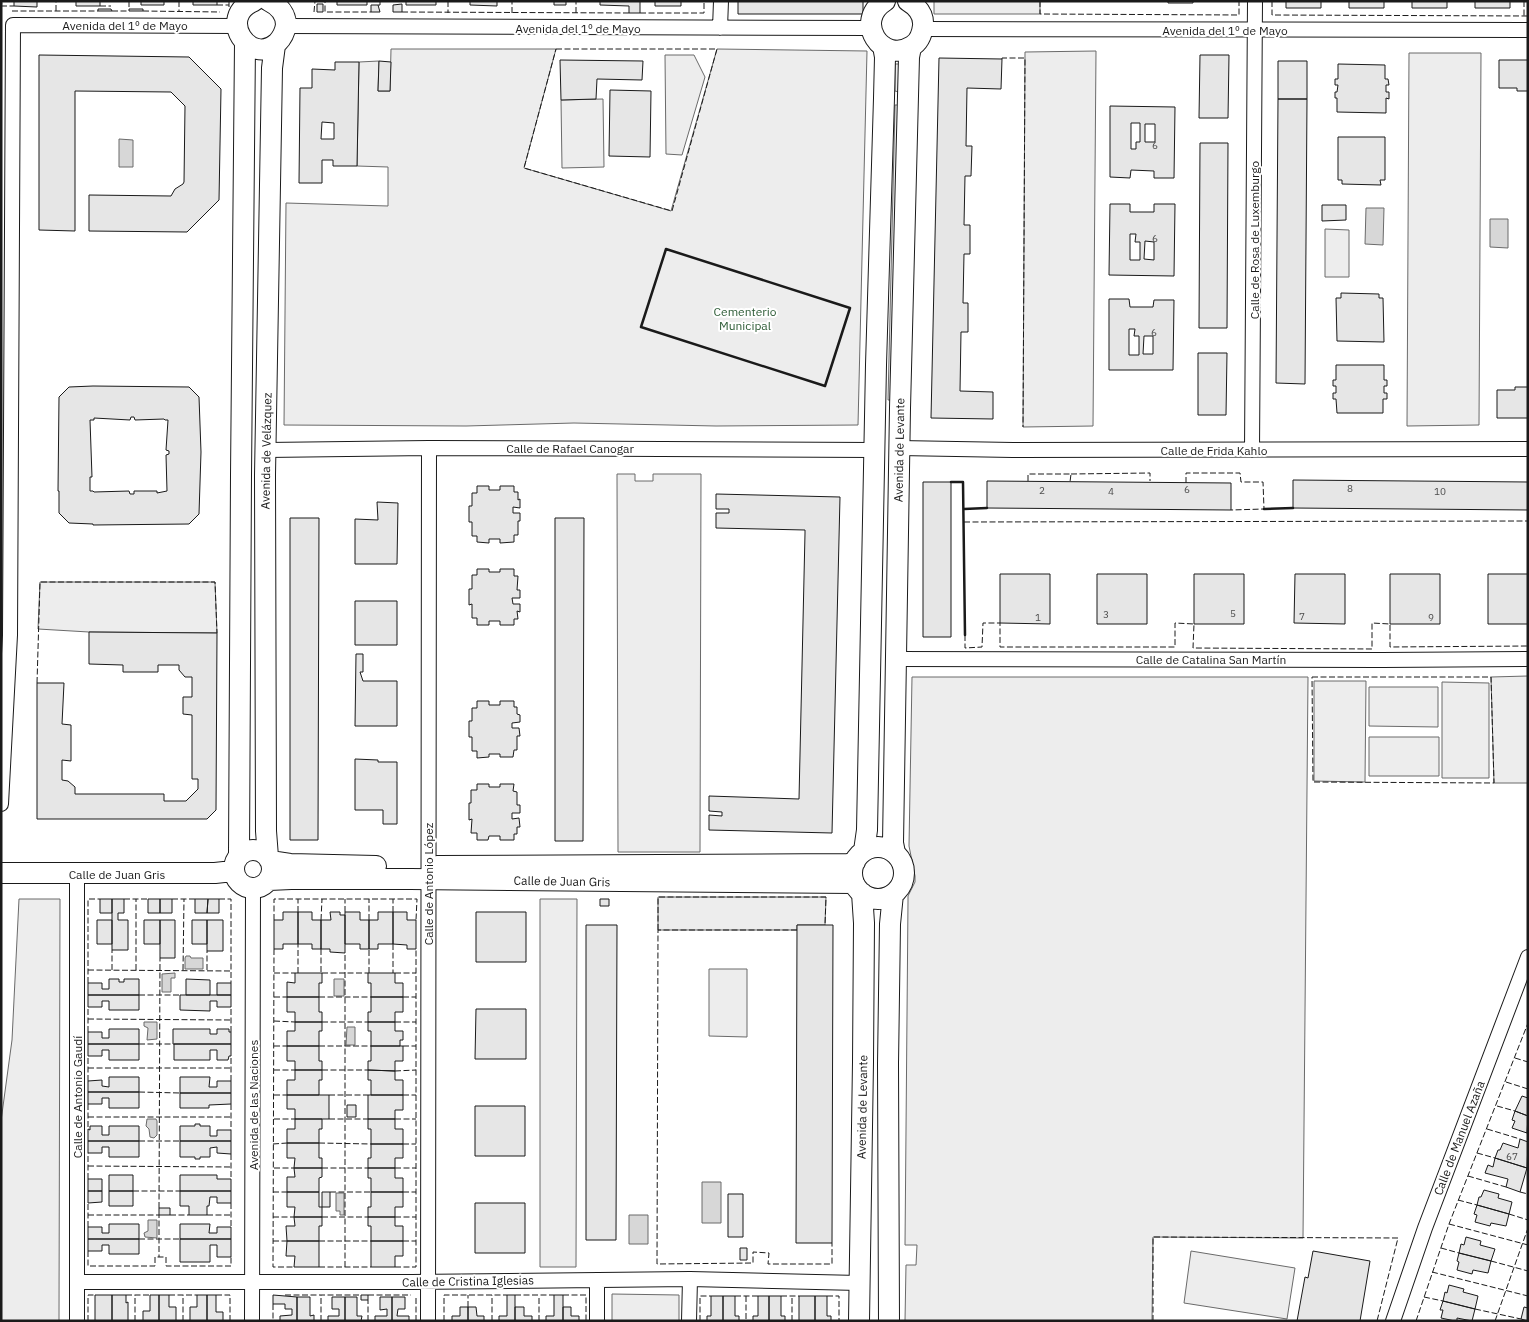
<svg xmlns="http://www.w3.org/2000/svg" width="1529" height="1322" font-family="'IBM Plex Sans',sans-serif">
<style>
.built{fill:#ededed;stroke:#6a6a6a}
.water{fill:#d7d7d7;stroke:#6a6a6a}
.building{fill:#e6e6e6;stroke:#1a1a1a;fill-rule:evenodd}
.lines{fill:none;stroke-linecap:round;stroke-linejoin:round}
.street-casing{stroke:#1a1a1a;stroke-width:16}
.secondary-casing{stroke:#1a1a1a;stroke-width:22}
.street{stroke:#fff;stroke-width:14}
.secondary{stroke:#fff;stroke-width:20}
.fence{stroke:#1a1a1a;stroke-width:1;stroke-dasharray:6 2.5;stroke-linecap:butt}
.wall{stroke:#1a1a1a;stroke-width:2.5}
.labels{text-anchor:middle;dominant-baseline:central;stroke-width:4;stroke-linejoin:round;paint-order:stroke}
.number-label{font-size:10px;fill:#4d4d4d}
.street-label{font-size:12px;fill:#1a1a1a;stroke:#fff}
.park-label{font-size:12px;fill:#2b5a34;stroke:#fff}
</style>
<rect width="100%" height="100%" fill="#fff"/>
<path class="built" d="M934 1H1040V14H934Z
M391 49H556L524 168 671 211 717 49 867 51 858 425 716 426 574 423 466 426 284 425 286 203 388 206V167L357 166 359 62 379 61 378 91H390Z
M1096 51 1093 426 1023 427 1025 52Z
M1409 53H1481L1479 425 1407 426Z
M665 55H694L705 77 682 155 666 154Z
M895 64H900L899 92 895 91Z
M603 99 604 167 562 168 561 100Z
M895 105H899L891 400H888Z
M1325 229 1349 230V277H1325Z
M617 474H635V481H653V474H701L700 852H618Z
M40 582H215L217 633 89 632 38 629Z
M1528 676V783H1494L1491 677Z
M912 677H1308L1303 1238 1153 1237 1152 1321H905L906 1265H916L917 1245H905L908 901V896L915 882V876L909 846Z
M1314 681H1366L1365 782 1314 781Z
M1442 682 1489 683V778H1442Z
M1369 687H1438V727L1369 726Z
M1369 737H1439V776H1369Z
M658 897H826L825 925H797V930H658Z
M19 899H60L59 1321H1V1121L12 1040Z
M540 899H577L576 1267H540Z
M709 969H747V1037L709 1036Z
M1191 1251 1295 1268 1287 1319 1184 1303Z
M612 1294 679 1295V1321H612Z"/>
<path class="water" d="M119 139 133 140V167H119Z
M1366 208H1384L1383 245 1365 244Z
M1490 219H1508V248L1490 247Z
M186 956H190L191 958H203V969H185V958Z
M175 973V978H171V992H162V974Z
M334 979H344V996H334Z
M144 1022H157V1039L147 1040 148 1028 144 1026Z
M347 1027H355V1045H346Z
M147 1119H156L157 1121V1135L154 1138 150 1137 149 1129 146 1126Z
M702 1182H721V1223H702Z
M336 1193H344V1215H340V1211H336Z
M629 1215H648V1244H629Z
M148 1220H157V1238L145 1237 144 1233 148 1231Z"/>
<path class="building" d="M14 1H37V7L14 6Z
M76 1H100V6H76Z
M141 1H164V5H141Z
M193 1H217V5H193Z
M337 1H367V5H337Z
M406 1H436V5H406Z
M470 1H497V6L470 5Z
M554 1H566V5H554Z
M600 1H640V13H629V6L600 5Z
M655 1H681V6H655Z
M738 1H863V14H738Z
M1168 1H1193V3H1168Z
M1286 1H1321V8H1286Z
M1349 1H1384V8H1349Z
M1412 1H1447V8H1412Z
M1475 1H1510V8H1475Z
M317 4H323V12H317Z
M402 4V12H393V5Z
M371 5H378L380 12H371Z
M98 9H111L112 11H98Z
M129 9H143V11H129Z
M39 55 189 57 221 89 219 200 187 232 89 231V195L171 196 175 189 183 184 184 182 185 106 171 92 75 91V231L39 230Z
M1200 55H1229L1228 118H1199Z
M939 58 1002 59 1001 89 967 88 966 146H972L971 176H965L964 225H970V254H964L963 303H968V332H961L960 391 993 392V419L931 418Z
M560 60 643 61 642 80 597 79 596 99 561 100Z
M1499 60H1528V91H1517V88H1499Z
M379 61 391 62 390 91H378Z
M1278 61H1307V99H1278Z
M335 62H359L357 166H333V160H322V183H299L300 88H312V69L335 70ZM322 122 334 123V139H321Z
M1338 64 1385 65V79H1388L1389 85H1386V92H1389V99L1386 98V113L1337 112V98H1335V92H1337L1338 85H1335V79H1338Z
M610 90 651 91 650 157 609 156Z
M1278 99H1307L1305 384 1276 383Z
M1110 106 1175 107 1174 178H1154V171L1131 170 1130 178 1110 177ZM1131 123H1140V142H1136V149H1131ZM1145 124H1155V142H1145Z
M1338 137H1385V180H1380L1381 185 1342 184V180H1338Z
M1200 143H1228L1227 328H1199Z
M1110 204H1130V212H1154V204H1175L1174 276 1109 275ZM1130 234H1136L1135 242H1140V260H1130ZM1145 241 1154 242V260L1144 259Z
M1322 205H1346V220L1322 221Z
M1341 293 1379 294V298H1383L1384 342 1337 341 1336 298H1341Z
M1109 299H1129L1130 307H1153L1154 300H1174L1173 370H1109ZM1129 329H1135L1134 336H1139V355H1129ZM1144 336H1153V354H1143Z
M1198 353H1227L1226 415H1198Z
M1336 365H1384V380H1387V386H1384V393H1387V399H1383V413H1337L1336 399H1333V393H1336V386H1333V380H1336Z
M93 386 189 387 199 397 201 452 199 514 189 524 93 525V524L69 523 59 513V491H58L59 397 69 387ZM131 417H134L135 420 164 419 165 420H168L166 450 169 451V454L166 455 167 491 157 493V491H134V494H130L129 491 94 492 93 491H90V477H92L90 420H94V418L130 420Z
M1515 387H1528V418H1497V390H1515Z
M1293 480 1528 482V510L1293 508Z
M987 481 1231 483V510L987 508Z
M923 482H951V637H923Z
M477 486H489V490H500V486H514V492H518V500L520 499V508L513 507V513H520V521H518V535H514V542L500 543V539H489V543L477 542V536H472V522H469V506H472V493H477Z
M716 494 840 497 832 833 709 830V815L722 816V812L709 811V796L799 799 805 533V530L716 528V513H729V509H716Z
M377 502 398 503 397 564H355V519L378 520Z
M290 518H319L318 840H290Z
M555 518H584L583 841H555Z
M477 569H489V572H500V569H514V576H518L517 590H520V598H512L513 604H520V612L517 611 518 619H514V625H500V621H489V625H477V618H472V604L469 605V589H472V575H477Z
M1000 574H1050V624L1000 623Z
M1097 574H1147V624H1097Z
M1194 574H1244V624H1194Z
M1295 574H1345V624L1294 623Z
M1390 574H1440V624H1390Z
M1488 574H1528V624H1488Z
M355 601H397V645H355Z
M89 632 217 633 216 810 207 819H37V683H64L62 724 71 725V761L62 760V780L68 781 75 787V794H164V801H186L198 789V779H192V715L183 714V697H192V677H185L179 670V665H158V672H123V665L89 664Z
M356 654H363V672H360L363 681H397V726H355Z
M477 701H489V705H500V701H514V707H517V714L520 715V722L512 723V728H519L520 736H517V750H514L513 757H500V754H489V757L477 758V751H472V737H469V721H472V708H477Z
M355 759 378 760V762H397V824H383V810H355Z
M477 784H489V787H500V784H514L513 791 517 792V805H520V813H512V819L519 818 520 827H517V834H514V840H500V836H489L488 840H477V833H471L472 819 469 820V803H471V790H477Z
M100 899H112V913H100Z
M112 899H124V913H118V920H128V950H112Z
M148 899H160V913H148Z
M160 899H172V913H160Z
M195 899H208L207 913H195Z
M208 899H219V913H207Z
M600 899H609V906H600Z
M283 912H298V944H283V949H274V920H283Z
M298 912H312V920H321V949H312V944H298Z
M330 912H340V915H345V953L330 952V949H321V920H331Z
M345 912H360V920H369V949H360V944H345Z
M378 912H393V944H378V949H369V920H378Z
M393 912H407V920H416V949H407V945L393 944Z
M476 912H526V962H476Z
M97 920H112V944H97Z
M144 920H160V944H144Z
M160 920H175V958H160Z
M192 920H207V944H192Z
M207 920H223V951H207Z
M586 925H617L616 1240H586Z
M797 925H833L832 1243H796Z
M295 973H322V983H319V997H287V982L295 983Z
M368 973H395V983H403V997H371V983H368Z
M109 979H119V982H124V979H139V995H88V983H102V989H109Z
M186 979 210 980V995H186Z
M217 983H231V995H217Z
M88 995H139V1010H109V1001H102V1007H88Z
M180 995H231V1007H217V1001H210V1011L180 1010Z
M287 997H319V1012H322V1022H295V1012H287Z
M371 997H403V1012H395V1022H368V1012H371Z
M476 1009H526V1059H475Z
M295 1022H322V1031H319V1046H287V1031H295Z
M368 1022H395V1031H403V1040H400V1046H371V1031H368Z
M109 1029H139V1044H88V1032H102V1038H109Z
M173 1029H210V1034H217V1029H229V1032H231V1044H173Z
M88 1044H139V1060H109V1050H102V1056H88Z
M174 1044H231V1056H229L228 1060H217V1050H210V1060H174Z
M287 1046H319V1061H322V1070H295V1061H287Z
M371 1046H403V1061H395V1071L368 1070V1061H371Z
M295 1070H322V1080H319V1095H287V1080H295Z
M368 1070 395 1071V1080H403V1095H371V1080H368Z
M109 1077H139V1092H88V1081L102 1080V1086L109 1087Z
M180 1077H210L209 1087H217V1081H231V1093H180Z
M88 1092H139V1108H109V1098H102V1104H88Z
M180 1093H231V1104L209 1105V1108H180Z
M287 1095H329V1119H295V1109H287Z
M368 1095H403V1110H395V1119H368Z
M1522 1096 1528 1098V1116L1515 1111Z
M347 1105H356V1117H347Z
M475 1106H525V1156H475Z
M1515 1111 1528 1116 1527 1133 1512 1128 1515 1121 1512 1120Z
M295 1119H322V1129H319V1143H287V1129H295Z
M368 1119H395V1129H403V1144H371V1129H368Z
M195 1124H200V1126H210V1136H217V1130H231V1141H180V1126H195Z
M90 1126H102V1135H109V1126H139V1141H88V1129L90 1130Z
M1520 1139 1528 1142 1527 1168 1495 1158 1498 1150H1500L1503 1143 1518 1148Z
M88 1141H139V1157H109V1147H102V1153H88Z
M180 1141H231V1154L217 1153V1147L210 1148V1157H200V1159H195V1157H180Z
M287 1143H319V1158H322V1168H294L295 1158H287Z
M371 1144H403V1158H395V1168H368V1158H371Z
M1495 1158 1527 1168 1520 1192 1506 1187 1508 1179 1485 1173 1488 1165 1493 1167Z
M294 1168H322V1177L319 1178V1192H287V1177H295Z
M368 1168H395V1178H403V1192H371V1178H368Z
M109 1175H133V1191H109Z
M180 1175H217V1179H231V1191H180Z
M88 1179H102V1191H88Z
M1484 1190 1499 1194 1498 1198 1512 1202 1509 1214 1477 1205 1479 1197H1481Z
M88 1191H102V1202L88 1203Z
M109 1191H133V1206H109Z
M180 1191H231V1203H217V1197H210L209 1206H207V1215H189V1206H180Z
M287 1192H319V1207H322V1192H330V1207H322V1217H294L295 1207H287Z
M371 1192H403V1207H395V1217H368V1207H371Z
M728 1194H743V1237H728Z
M475 1203H525V1253H475Z
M1477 1205 1509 1214 1506 1226 1491 1223 1490 1226 1475 1222 1477 1215 1474 1214Z
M159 1208H170V1215H159Z
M294 1217H322V1226H319V1241H287L286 1226H295Z
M368 1217H395V1226H403V1241H371V1226H368Z
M109 1224H139V1239H88V1227H102V1233H109Z
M180 1224H210L209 1233H217V1227H231V1239H180Z
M1466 1237 1481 1241 1480 1245 1495 1249 1491 1261 1459 1253 1461 1244 1464 1245Z
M88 1239H139V1254H109V1245H102V1251H88Z
M180 1239H231V1257H217V1245H210V1262H180Z
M287 1241H319V1267H294L295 1256H286Z
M371 1241H403V1256H395V1267H371Z
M740 1248H747V1260H740Z
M1313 1251 1370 1261 1360 1321H1297L1305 1277 1308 1278Z
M1459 1253 1491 1261 1488 1273 1473 1270 1472 1274 1457 1270 1459 1262 1457 1261Z
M1449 1285 1464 1289 1463 1292 1478 1296 1475 1309 1443 1301 1445 1292 1447 1293Z
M95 1295H112V1321H95Z
M112 1295H126V1303L128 1302V1321H112Z
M150 1295H159V1321H143V1311H150Z
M159 1295H169V1307H176V1321H159Z
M197 1295H207V1321H190V1307H197Z
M207 1295H216V1312H223V1321H207Z
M273 1295 297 1297V1321H280V1316L292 1315V1309H285V1304H273Z
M361 1295H368V1300H361Z
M507 1295H515V1321H499V1316H507Z
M554 1295H563V1321H546V1316H554Z
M711 1296H723V1321H707V1316H711Z
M723 1296H735V1316H739V1321H723Z
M758 1296H769V1321H753V1316H758Z
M769 1296H781V1316H785V1321H769Z
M799 1296H815V1321H799Z
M815 1296H827V1316H831V1321H815Z
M297 1297H310V1316L314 1315V1321H297Z
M332 1297H345V1321H328V1316H339V1309H332Z
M345 1297H357V1316H362L361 1321H345Z
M380 1297H392V1321H375V1316H387V1309L380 1310Z
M392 1297H405V1309H398L397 1316H409V1321H392Z
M1443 1301 1475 1309 1472 1321 1457 1318V1321H1455L1441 1318 1443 1310H1440Z
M460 1307H468V1321H452V1316H460Z
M468 1307H476L477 1316H484V1321H468Z
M515 1307H524V1316H532V1321H515Z
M563 1307H571V1316H579V1321H563Z
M1524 1307 1528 1308V1321L1521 1319Z"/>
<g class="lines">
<defs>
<path id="street" d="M286 26 871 28
M720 28 721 1
M923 29 1528 30
M899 448 1013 450 1528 449
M266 450 429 448 875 450
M1252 450 1255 1
M895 659 1382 660 1528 659
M1 804 10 635 13 25 237 26
M77 1282H411L690 1279 859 1283
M77 1321V874
M252 1321 253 889
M428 1321 429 448
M597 1321V1280
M689 1321 690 1279
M1393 1321 1425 1228 1528 957"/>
<path id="secondary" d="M254 1C216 17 250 67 277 43 282 38 285 32 286 25 286 14 279 6 269 1
M885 1C853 21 882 65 912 46 919 42 922 34 923 26 924 15 918 7 908 1
M852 873a26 26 0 1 1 52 0a26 26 0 1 1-52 0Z
M234 869a19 19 0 1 1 38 0a19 19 0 1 1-38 0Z
M864 851 867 830 876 365 884 98 885 57 883 46
M895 853 893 843 900 408 909 57 911 47
M239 855 241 475 245 43
M268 857 266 831 265 475 272 68 275 45
M270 861 290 864 376 866
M437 866 848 864 855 862
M1 873H215L233 871
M269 880 291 879H410L854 883
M859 1321 863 1062 864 923 862 893
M889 1321 888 1064 890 924 893 894"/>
</defs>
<use href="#street" class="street-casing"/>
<use href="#secondary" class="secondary-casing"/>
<use href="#street" class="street"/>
<use href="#secondary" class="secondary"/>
<path class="fence" d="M129 1V9
M179 1V11
M229 1V9
M448 1V13
M1040 1V14L1239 15V1
M1272 1V15L1528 16
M1524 1V16
M217 5H229
M378 5H380V1
M1 6H14
M100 6H111
M1 9 2 1
M12 11H98
M56 11V1
M112 11H129
M143 11 220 12
M314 12 315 1H325V12H371
M402 12 629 13
M512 13V1
M576 13V1
M640 13H704V1
M556 49H717L672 211 524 168Z
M1002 59V58H1025L1023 427
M1071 474 1150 473V481
M1028 481V474H1071L1070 482
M1186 483V473H1240L1241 482H1263L1264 509 1231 510
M964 522 1528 521
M965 635V648L982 647 983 623H1000V647H1175V623L1194 624 1193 648 1372 649V623L1390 624V647L1528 646
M1312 677H1491L1494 783 1313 782Z
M37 683 40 582H215L217 633
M124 899H148
M172 899H195
M219 899H231V983
M298 912V899
M345 912V899
M393 912V899
M274 920V899H417L416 920
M321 920 322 899
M369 920V899
M658 930V897H826L825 925
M797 930H658L657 1264 753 1263V1252L769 1253 768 1264H832V1243
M393 944V973
M274 949 273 1267H294
M321 949V973
M88 970 231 971
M112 970V950
M136 970V899
M183 970 184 899
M207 970V951
M274 973H295
M298 973V944
M322 973H368
M369 973V949
M395 973H416
M88 983V899H100
M139 995H180
M274 997H287
M319 997H371
M403 997H416
M88 1019 231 1020
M274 1021 295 1022
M322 1022H368
M395 1022H416
M88 1032V1007
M231 1032V1007
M139 1044H173
M274 1046H287
M319 1046H371
M403 1046H416
M1515 1058 1528 1062
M88 1068H231
M274 1070H295
M322 1070H368
M395 1071 416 1070
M88 1081V1056
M231 1081V1056
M1506 1082 1528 1089
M139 1092 180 1093
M274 1095H287
M329 1095H368
M403 1095H416
M88 1104V1129
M231 1104V1130
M1497 1106 1515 1111
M88 1117H231
M274 1119H295
M329 1119H368
M395 1119H416
M1487 1129 1520 1139
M139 1141H180
M319 1143 371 1144
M273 1144 287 1143
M403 1144H416
M1477 1153 1495 1158
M231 1154V1179
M88 1166 231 1167
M274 1168H294
M322 1168H368
M395 1168H416
M1468 1176 1506 1187
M88 1179V1153
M133 1191H180
M273 1192H287
M330 1192H371
M403 1192H416
M1520 1192 1528 1194
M1458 1200 1477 1205
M231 1203V1227
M159 1208 160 958
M1509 1214 1528 1220
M88 1215H159V1257
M170 1215H189
M207 1215H231
M273 1217H294
M322 1217H368
M395 1217H416
M1449 1224 1528 1245
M88 1227V1203
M139 1239H180
M273 1241H287
M319 1241H371
M403 1241H416
M1441 1248 1459 1253
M88 1251V1266H155V1257H166V1266H231V1257
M1491 1261 1528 1271
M319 1267H371
M345 1267V953
M395 1267H416V949
M1432 1272 1528 1296
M126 1295H150
M169 1295H197
M216 1295H230V1321
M285 1295H361
M368 1295H411
M515 1295H554
M563 1295H586V1321
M735 1296H758
M746 1296V1321
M781 1296H799
M827 1296H839V1321
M1424 1297 1443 1301
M416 1298V1321
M273 1304V1321
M468 1307V1295
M1475 1309 1521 1319
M88 1321V1295H95
M135 1321V1295
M183 1321V1295
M321 1321V1295
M368 1321V1300
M444 1321V1295H507
M492 1321V1295
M539 1321V1296
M700 1321V1296H711
M792 1321V1296
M1153 1321V1237L1398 1238 1377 1321
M1416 1321 1449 1224 1528 1023
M1495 1321 1528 1228"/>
<path class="wall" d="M666 249 850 308 825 386 641 327Z
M951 482H963L965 635
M964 509 987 508
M1264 509 1293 508"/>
</g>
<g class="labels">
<g class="number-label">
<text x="1155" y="145">6</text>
<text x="1155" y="238">6</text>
<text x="1154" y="332">6</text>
<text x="1350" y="488">8</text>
<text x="1187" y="489">6</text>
<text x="1042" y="490">2</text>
<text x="1111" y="491">4</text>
<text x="1440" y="491">10</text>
<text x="1233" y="613">5</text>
<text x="1106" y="614">3</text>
<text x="1302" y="616">7</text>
<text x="1038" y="617">1</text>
<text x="1431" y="617">9</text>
<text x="1512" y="1156">67</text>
</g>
<g class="street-label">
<text x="125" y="25">Avenida del 1º de Mayo</text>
<text x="578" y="28">Avenida del 1º de Mayo</text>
<text x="1225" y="30">Avenida del 1º de Mayo</text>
<text transform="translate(1254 240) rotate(-90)">Calle de Rosa de Luxemburgo</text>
<text x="570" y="448">Calle de Rafael Canogar</text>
<text transform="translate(899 450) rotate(-89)">Avenida de Levante</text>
<text x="1214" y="450">Calle de Frida Kahlo</text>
<text transform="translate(266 451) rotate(-89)">Avenida de Velázquez</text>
<text x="1211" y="659">Calle de Catalina San Martín</text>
<text x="117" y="874">Calle de Juan Gris</text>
<text transform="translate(562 881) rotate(1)">Calle de Juan Gris</text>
<text transform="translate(428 884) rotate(-90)">Calle de Antonio López</text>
<text transform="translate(77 1097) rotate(-90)">Calle de Antonio Gaudí</text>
<text transform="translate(253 1105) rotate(-90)">Avenida de las Naciones</text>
<text transform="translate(862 1107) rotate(-89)">Avenida de Levante</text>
<text transform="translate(1459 1138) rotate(-69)">Calle de Manuel Azaña</text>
<text transform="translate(468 1281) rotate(-1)">Calle de Cristina Iglesias</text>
</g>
<g class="park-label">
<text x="745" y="311">Cementerio<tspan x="745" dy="14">Municipal</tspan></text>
</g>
</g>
<rect width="1529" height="1322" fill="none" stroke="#1a1a1a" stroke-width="5"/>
</svg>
